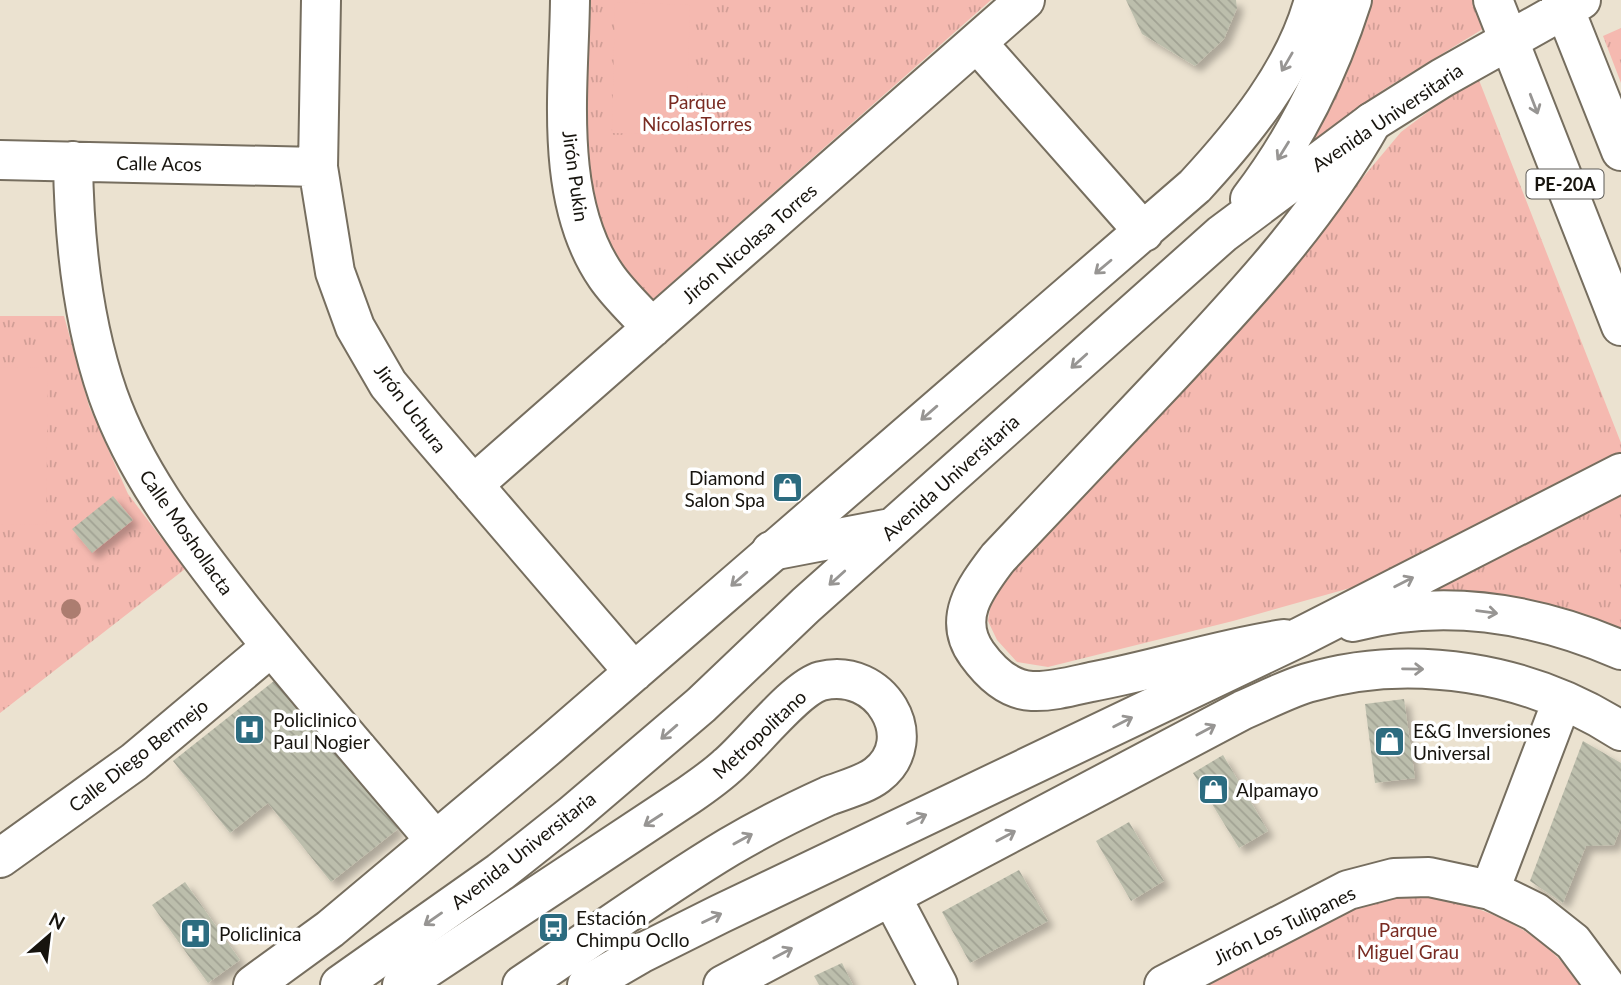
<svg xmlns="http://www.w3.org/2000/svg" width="1621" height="985" font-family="Lato,sans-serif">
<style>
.park{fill:url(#park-tufts)}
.pitch{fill:#f5b9b0}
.building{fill:url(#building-back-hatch);filter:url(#shadow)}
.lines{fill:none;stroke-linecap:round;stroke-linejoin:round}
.minor-casing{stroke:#766e5f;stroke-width:42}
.major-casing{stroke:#766e5f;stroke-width:42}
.minor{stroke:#fff;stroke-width:38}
.major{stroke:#fff;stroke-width:38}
.tree{fill:#ac7d70}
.oneway{stroke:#979593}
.labels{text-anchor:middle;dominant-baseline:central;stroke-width:7;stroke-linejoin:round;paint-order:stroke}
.shield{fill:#fff;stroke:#5d5a56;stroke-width:2}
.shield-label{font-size:18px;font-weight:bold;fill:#17140e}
.park-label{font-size:19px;fill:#792b22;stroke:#fff}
.street-label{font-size:19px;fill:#17140e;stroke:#fff}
.poi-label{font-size:19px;fill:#17140e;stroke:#fff;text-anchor:start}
</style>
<defs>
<pattern id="park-tufts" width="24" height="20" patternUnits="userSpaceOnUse" patternTransform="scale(1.75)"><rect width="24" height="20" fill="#f5b9b0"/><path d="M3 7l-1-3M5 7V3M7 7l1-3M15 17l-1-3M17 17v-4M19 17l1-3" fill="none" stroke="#d19e96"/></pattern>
<pattern id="building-back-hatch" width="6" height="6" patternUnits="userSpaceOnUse" patternTransform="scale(1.75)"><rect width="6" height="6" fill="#bcbeac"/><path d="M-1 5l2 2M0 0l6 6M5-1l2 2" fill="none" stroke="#a1a293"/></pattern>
<filter id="shadow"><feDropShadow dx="6" dy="6" stdDeviation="3.5" flood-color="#0004"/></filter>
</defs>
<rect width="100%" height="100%" fill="#ebe2d0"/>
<path class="park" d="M591 0H991L651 301C630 274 602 244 593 210 576 143 587 69 591 0Z
M1370 0H1475L1486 27 1383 90 1289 158Z
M1621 28V83L1603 36Z
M1477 75 1621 443V455L1368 583 1233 621 1048 667 1017 662 997 640 988 621 992 597 1019 561 1278 279 1401 132Z
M0 316H64L89 406 128 494 185 569 0 713Z
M1621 492V639L1413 595Z
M1426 896C1489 907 1543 930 1580 985H1195L1367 898Z"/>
<path class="pitch" d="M615 2 690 5 686 135 612 133Z
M0 367 48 368 46 525 0 524Z"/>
<path class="building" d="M1126 0H1236L1237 8 1224 39 1195 66 1142 34Z
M113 496 133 520 92 553 72 529Z
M279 677 398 829 331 882 268 803 230 833 173 761Z
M1404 699 1415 778 1375 783 1365 704Z
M1583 741 1621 763V827L1614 845 1586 846 1563 903 1530 881Z
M1223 755 1268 831 1239 848 1193 773Z
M1129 822 1164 881 1131 901 1096 841Z
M1019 870 1048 921 970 963 942 912Z
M185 882 240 960 208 983 152 905Z
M842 963 853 985H819L814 976Z"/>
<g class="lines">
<defs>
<path id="minor" d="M321 0 318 167 335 272 355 327 388 384 427 431 634 672
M570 0C569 88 553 199 606 276 619 295 637 311 652 328
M978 44 1144 232
M0 160 318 167
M73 161C74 240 82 320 108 395 135 471 183 534 232 597 297 680 367 759 435 840
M473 485 1025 0
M1284 639C1218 649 1156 670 1091 682 1073 686 1051 692 1032 691 1008 690 990 672 977 654 951 618 977 586 998 558 1056 497 1113 436 1170 376 1245 296 1318 218 1372 122
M0 858 134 762 271 647
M1490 890 1562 701
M891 896 938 985
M253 985 330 929 546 748 1195 186C1243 134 1295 71 1314 0
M402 985 689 795C702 786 715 777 727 766 750 747 795 688 821 681 880 666 924 739 877 775 864 785 843 790 828 796 795 811 761 828 729 847 659 889 591 939 522 985
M723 985 1243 710C1264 701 1285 690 1307 683 1411 652 1530 672 1621 731
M1164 985 1348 890 1394 878 1429 877 1490 890 1535 912 1573 942 1605 985"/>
<path id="major" d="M1493 0 1621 326
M1561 0 1621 151
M1250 199C1296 139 1329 72 1352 0
M771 551 891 528
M1353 622C1444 598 1535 613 1621 650
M340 985 500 872 572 815 701 705 806 605 1222 234 1372 122 1442 78 1581 0
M587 985 640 954 720 914 1300 637 1621 473"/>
</defs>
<use href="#minor" class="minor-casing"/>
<use href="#major" class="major-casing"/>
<use href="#minor" class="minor"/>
<use href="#major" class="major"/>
</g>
<circle class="tree" cx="71" cy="609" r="10"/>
<defs><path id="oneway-shaft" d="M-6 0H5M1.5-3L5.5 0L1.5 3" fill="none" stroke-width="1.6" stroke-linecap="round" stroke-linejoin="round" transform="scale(1.75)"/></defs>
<g class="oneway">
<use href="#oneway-shaft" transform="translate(1287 62) rotate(120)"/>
<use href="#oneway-shaft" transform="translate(1534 104) rotate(69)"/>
<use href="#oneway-shaft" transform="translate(1283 151) rotate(122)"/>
<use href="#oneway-shaft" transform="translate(1103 267) rotate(140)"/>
<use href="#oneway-shaft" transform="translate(1079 361) rotate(138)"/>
<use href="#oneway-shaft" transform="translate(929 413) rotate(139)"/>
<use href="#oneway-shaft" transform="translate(837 578) rotate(138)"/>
<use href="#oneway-shaft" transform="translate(739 579) rotate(139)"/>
<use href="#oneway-shaft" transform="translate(1404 582) rotate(-27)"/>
<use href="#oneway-shaft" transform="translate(1487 612) rotate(7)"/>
<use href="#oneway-shaft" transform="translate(1413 669) rotate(1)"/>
<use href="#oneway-shaft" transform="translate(1123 722) rotate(-27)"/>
<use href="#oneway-shaft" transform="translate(1206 730) rotate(-28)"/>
<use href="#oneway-shaft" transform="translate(669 732) rotate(139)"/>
<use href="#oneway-shaft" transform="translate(917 819) rotate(-25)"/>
<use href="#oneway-shaft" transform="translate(653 820) rotate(147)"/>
<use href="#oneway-shaft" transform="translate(1006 836) rotate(-28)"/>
<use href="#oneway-shaft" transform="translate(743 839) rotate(-29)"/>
<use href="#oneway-shaft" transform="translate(712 918) rotate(-26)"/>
<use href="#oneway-shaft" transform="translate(433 919) rotate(145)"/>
<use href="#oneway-shaft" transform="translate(783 953) rotate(-28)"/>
</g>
<defs>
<symbol id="shop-square" viewBox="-11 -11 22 22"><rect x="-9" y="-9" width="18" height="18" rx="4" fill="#2c6c80" stroke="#fff"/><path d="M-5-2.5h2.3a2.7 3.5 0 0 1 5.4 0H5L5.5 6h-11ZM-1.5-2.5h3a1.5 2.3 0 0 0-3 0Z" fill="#fff"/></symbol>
<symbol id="hospital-square" viewBox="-11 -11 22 22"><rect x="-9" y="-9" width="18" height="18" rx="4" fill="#2c6c80" stroke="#fff"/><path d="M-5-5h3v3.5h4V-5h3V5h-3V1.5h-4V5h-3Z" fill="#fff"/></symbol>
<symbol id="bus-square" viewBox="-11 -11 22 22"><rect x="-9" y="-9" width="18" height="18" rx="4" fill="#2c6c80" stroke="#fff"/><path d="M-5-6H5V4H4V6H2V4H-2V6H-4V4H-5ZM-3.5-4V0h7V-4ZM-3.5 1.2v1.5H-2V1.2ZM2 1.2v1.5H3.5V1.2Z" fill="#fff"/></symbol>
</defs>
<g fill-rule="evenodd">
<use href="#shop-square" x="770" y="470" width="35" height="35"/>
<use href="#hospital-square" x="232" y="712" width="35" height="35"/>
<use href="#shop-square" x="1372" y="724" width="35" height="35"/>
<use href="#shop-square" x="1196" y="772" width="35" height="35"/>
<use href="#bus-square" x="536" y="910" width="35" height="35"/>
<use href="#hospital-square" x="178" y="916" width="35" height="35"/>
</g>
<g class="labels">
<rect class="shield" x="1526.5" y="169.5" width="77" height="29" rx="5"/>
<g class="shield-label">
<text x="1565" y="184">PE-20A</text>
</g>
<g class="park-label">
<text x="697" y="101">Parque<tspan x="697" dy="22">NicolasTorres</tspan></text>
<text x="1408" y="929">Parque<tspan x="1408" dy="22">Miguel Grau</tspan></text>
</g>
<g class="street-label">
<text transform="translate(1387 117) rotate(-34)">Avenida Universitaria</text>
<text transform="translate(159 163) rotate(1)">Calle Acos</text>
<text transform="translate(576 176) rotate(82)">Jirón Pukin</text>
<text transform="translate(749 243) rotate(-41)">Jirón Nicolasa Torres</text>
<text transform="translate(411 408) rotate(53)">Jirón Uchura</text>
<text transform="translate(950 477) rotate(-42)">Avenida Universitaria</text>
<text transform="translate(187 532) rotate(55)">Calle Moshollacta</text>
<text transform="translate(759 734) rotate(-43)">Metropolitano</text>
<text transform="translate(138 755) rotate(-38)">Calle Diego Bermejo</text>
<text transform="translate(523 850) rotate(-38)">Avenida Universitaria</text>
<text transform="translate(1284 925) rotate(-26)">Jirón Los Tulipanes</text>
</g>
<g class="poi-label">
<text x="765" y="477" text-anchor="end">Diamond<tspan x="765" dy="22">Salon Spa</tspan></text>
<text x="273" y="719">Policlinico<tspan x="273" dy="22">Paul Nogier</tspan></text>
<text x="1413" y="730">E&amp;G Inversiones<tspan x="1413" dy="22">Universal</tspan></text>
<text x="1236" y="789">Alpamayo</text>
<text x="576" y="917">Estación<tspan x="576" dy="22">Chimpu Ocllo</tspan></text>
<text x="219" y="933">Policlinica</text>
</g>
</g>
<g transform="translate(49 936) rotate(28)" stroke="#ffffff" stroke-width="5" paint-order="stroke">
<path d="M0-5L12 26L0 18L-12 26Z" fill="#17140e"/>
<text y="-10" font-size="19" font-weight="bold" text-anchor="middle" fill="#17140e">N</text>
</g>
</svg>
